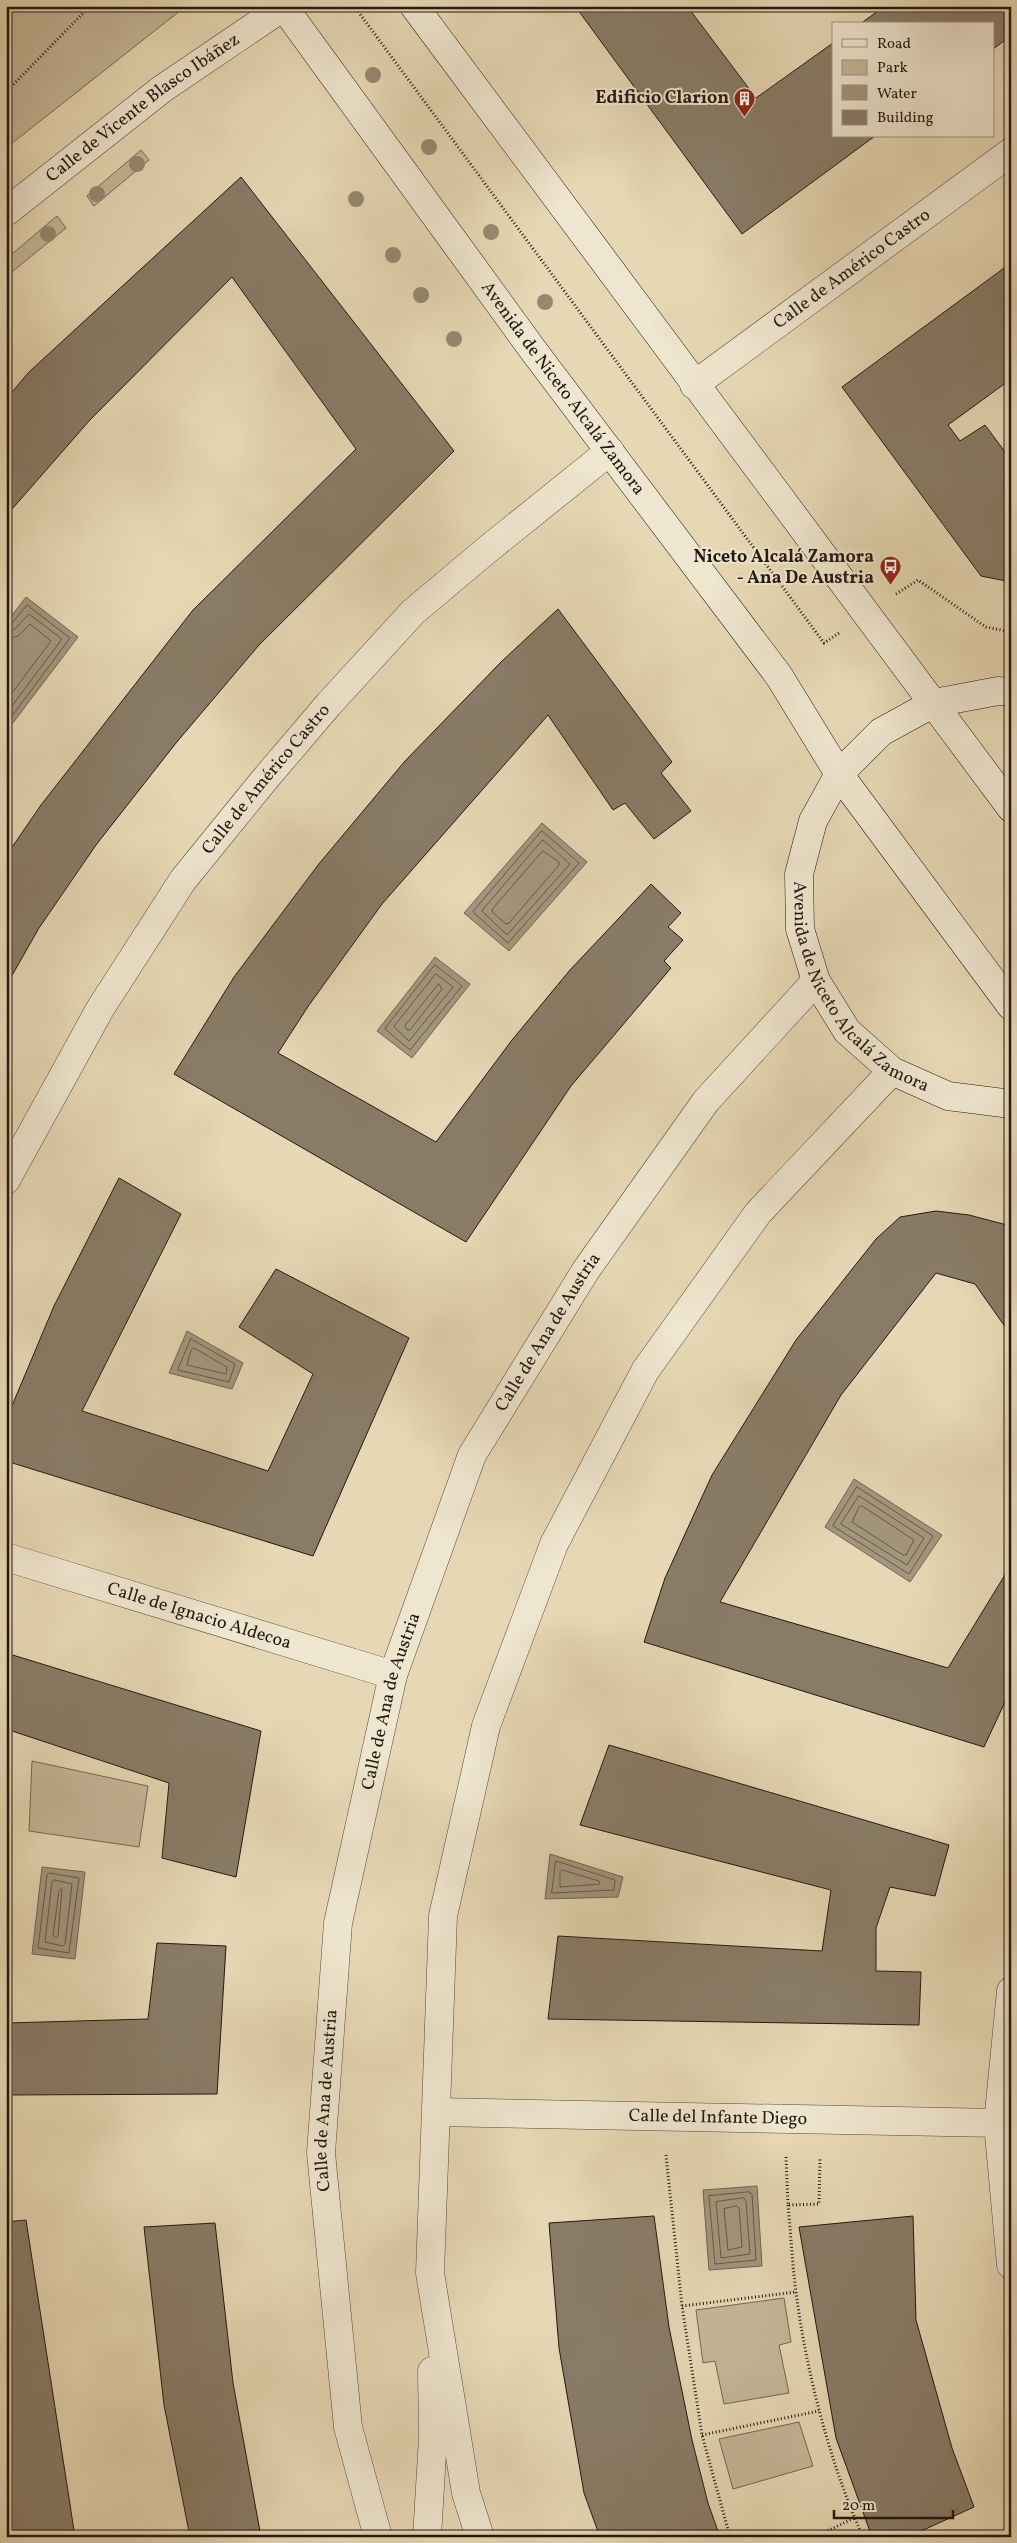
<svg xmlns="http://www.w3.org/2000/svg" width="1017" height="2543" font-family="Vollkorn,serif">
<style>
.green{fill:#c6b799;stroke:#746856}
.water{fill:#a4977e;stroke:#706453}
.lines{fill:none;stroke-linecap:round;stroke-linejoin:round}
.shore{stroke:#645848;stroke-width:1}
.building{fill:#897c67;stroke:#231813}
.street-casing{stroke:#54483c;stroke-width:29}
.secondary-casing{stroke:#231813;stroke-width:29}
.path{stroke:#231813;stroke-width:3;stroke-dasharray:1 2.5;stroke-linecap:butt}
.street{stroke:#efe6cf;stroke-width:28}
.secondary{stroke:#efe6cf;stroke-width:28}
.tree{fill:#968972}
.labels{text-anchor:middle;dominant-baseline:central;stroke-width:4;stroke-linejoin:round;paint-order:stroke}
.poi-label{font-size:18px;font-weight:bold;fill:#231813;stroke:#efe6cf;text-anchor:end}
.street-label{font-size:18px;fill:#231813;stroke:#efe6cf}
</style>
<rect width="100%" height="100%" fill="#e7d8b5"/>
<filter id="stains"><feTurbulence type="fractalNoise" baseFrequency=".004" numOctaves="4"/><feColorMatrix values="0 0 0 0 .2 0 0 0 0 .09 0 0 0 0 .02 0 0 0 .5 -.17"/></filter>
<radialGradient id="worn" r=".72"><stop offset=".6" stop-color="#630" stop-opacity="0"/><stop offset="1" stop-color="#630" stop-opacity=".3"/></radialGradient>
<path class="green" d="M6 6H186L6 148Z
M141 150 149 160 94 206 87 196Z
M57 216 66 228 8 275 6 259Z
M32 1761 148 1786 139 1847 29 1831Z
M784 2298 791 2342 779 2345 789 2393 724 2404 715 2361 703 2363 696 2310Z
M799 2422 813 2466 733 2489 719 2439Z"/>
<path class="water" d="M26 597 78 637 6 732V623Z
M542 823 587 862 509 951 464 913Z
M435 957 470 984 412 1058 377 1031Z
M187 1331 243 1363 232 1389 169 1373Z
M854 1479 942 1535 910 1582 825 1527Z
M550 1854 623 1877 618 1897 545 1899Z
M42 1867 85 1872 75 1959 32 1954Z
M757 2186 762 2266 709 2270 703 2190Z"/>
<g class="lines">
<path class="shore" d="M6 625 12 623 27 605 70 638 6 724
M6 631 15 629 29 614 62 639 6 714
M6 639 18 636 30 624 51 641 6 701
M542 831 579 863 508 943 473 912Z
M543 840 570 864 507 935 482 911Z
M543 851 559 862V865L509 923 506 924 493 913 492 910Z
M435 965 462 986 410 1050 385 1029Z
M436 974 453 987 409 1041 394 1027Z
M439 984 442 989 410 1030H407L405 1026Z
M191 1339 235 1364 229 1382 178 1370Z
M194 1348 227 1367 226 1374 187 1365 191 1350Z
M857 1487 933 1536 909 1574 833 1526Z
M859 1496 924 1538 907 1565 841 1524Z
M862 1506 914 1540 906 1555H903L852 1522 859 1507Z
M556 1861 615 1880 614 1890 552 1893Z
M562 1870 599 1881 600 1884 560 1887V1872Z
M49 1873 79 1878 69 1953 38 1948 47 1875Z
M55 1880 72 1884 65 1944 63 1946 45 1942 52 1882Z
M62 1889 58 1936 56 1938 53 1935 59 1891Z
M749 2192 752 2194 756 2260 715 2264 709 2196Z
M744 2198 746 2201 750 2254 721 2258 716 2202Z
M737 2206 739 2208 742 2247 728 2250 724 2209Z"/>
</g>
<path class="building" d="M575 6H687L756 98 833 43V136H875L742 234Z
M885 6H1011V36L993 49V24H860Z
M241 177 454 451 259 645 176 743 96 845 39 928 6 986V856L41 805 193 610 356 449 232 277 89 421 6 516V399L29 372Z
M1011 263V379L948 425 960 441 985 425 1011 460V582L981 576 842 387Z
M558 609 672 762 661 773 691 811 654 839 625 803 613 810 548 715 382 904 309 1005 278 1053 436 1142 512 1040 570 970 651 884 681 913 668 927 683 940 664 961 671 968 571 1086 466 1242 174 1074 234 977 318 865 405 761 501 662Z
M119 1178 181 1214 82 1411 268 1471 313 1374 239 1327 276 1269 409 1338 313 1556 6 1461V1420L54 1306Z
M936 1211 969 1215 1011 1226V1335L975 1284 936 1273 841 1395 720 1602 948 1668 1011 1565V1689L984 1747 644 1642 665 1578 712 1475 796 1340 876 1239 900 1217Z
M6 1653 261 1731 236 1877 162 1858 169 1783 6 1729Z
M609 1745 949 1845 935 1896 890 1887 876 1928V1971L921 1972 919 2025 548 2019 558 1936 822 1951 831 1890 580 1825Z
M157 1943 226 1946 217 2094 6 2095V2023L148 2019Z
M654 2216 669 2327 692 2440 708 2503 720 2537H600L584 2493 559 2348 549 2223Z
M913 2216 916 2320 952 2448 974 2507 908 2537H872L836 2438 799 2227Z
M26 2220 75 2537H6V2222Z
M215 2223 233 2383 261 2537H190L164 2405 144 2227Z"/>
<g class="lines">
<defs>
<g id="street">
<path id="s1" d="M6 212 162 89 283 7"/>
<path id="s2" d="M694 385 1011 152"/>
<path id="s3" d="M6 1180 100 1009 183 880 265 779 328 705 413 612 488 549 610 451"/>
<path id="s4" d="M6 1557 393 1675"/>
<path d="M1011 1991 998 2123 1011 2265"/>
<path id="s5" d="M437 2112 998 2123"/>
<path id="s6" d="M378 2537 348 2427 321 2153 338 1923 393 1675 472 1455 586 1270 706 1101 816 981"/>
<path d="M427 2537 433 2437 432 2371"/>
<path d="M480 2537 466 2493 430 2273 443 1916 486 1726 554 1544 645 1371 758 1213 892 1071"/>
</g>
<g id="secondary">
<path id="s7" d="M283 6 533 350 779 676 839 774 1011 1006"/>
<path d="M414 6 1011 808"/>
<path id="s8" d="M1011 692 998 691 934 703 881 732 839 774 813 821 799 874 800 929 816 981 847 1031 892 1071 948 1096 1011 1104"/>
</g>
</defs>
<use href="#street" class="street-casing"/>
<use href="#secondary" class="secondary-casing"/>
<path class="path" d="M354 6 824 643 839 633
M6 92 90 6
M896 594 918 580 986 627 1011 632
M666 2155 682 2306 702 2435 730 2537
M786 2157 788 2205 819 2204 820 2158
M788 2205C791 2234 792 2263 796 2292 806 2371 830 2464 863 2537
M682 2306 796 2292
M702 2435 819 2411
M815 2537 854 2518"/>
<use href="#street" class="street"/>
<use href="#secondary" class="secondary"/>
</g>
<g class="tree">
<circle cx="373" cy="75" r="8"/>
<circle cx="429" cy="147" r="8"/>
<circle cx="137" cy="164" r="8"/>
<circle cx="97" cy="194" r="8"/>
<circle cx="356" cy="199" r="8"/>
<circle cx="491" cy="232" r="8"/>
<circle cx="48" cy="234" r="8"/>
<circle cx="393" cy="255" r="8"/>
<circle cx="421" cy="295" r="8"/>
<circle cx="545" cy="302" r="8"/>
<circle cx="454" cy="339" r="8"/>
</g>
<defs>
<symbol id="building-pin" viewBox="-11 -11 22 30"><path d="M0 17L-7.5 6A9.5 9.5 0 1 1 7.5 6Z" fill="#8f2418" stroke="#efe6cf"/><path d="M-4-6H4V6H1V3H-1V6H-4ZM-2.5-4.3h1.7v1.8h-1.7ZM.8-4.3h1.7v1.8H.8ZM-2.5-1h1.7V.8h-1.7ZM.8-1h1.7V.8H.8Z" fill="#fff"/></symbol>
<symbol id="bus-pin" viewBox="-11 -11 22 30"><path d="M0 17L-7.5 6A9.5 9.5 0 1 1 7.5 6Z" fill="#8f2418" stroke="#efe6cf"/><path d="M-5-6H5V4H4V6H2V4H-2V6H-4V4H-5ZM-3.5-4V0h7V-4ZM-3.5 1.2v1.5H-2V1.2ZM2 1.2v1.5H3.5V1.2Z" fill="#fff"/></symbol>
</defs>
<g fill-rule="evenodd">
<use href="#building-pin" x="732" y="86" width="25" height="34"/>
<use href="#bus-pin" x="878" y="554" width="25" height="34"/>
</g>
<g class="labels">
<g class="poi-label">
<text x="729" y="98">Edificio Clarion</text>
<text x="874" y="557">Niceto Alcalá Zamora<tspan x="874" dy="21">- Ana De Austria</tspan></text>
</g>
<g class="street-label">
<text stroke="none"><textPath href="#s1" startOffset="172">Calle de Vicente Blasco Ibáñez</textPath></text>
<text stroke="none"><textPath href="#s2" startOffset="196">Calle de Américo Castro</textPath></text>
<text stroke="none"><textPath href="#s7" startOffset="474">Avenida de Niceto Alcalá Zamora</textPath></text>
<text stroke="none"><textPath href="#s3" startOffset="479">Calle de Américo Castro</textPath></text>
<text stroke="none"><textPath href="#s8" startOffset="444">Avenida de Niceto Alcalá Zamora</textPath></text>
<text stroke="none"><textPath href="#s6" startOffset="1252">Calle de Ana de Austria</textPath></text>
<text stroke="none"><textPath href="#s4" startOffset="202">Calle de Ignacio Aldecoa</textPath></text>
<text stroke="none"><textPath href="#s6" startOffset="848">Calle de Ana de Austria</textPath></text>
<text stroke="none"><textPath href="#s6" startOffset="442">Calle de Ana de Austria</textPath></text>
<text stroke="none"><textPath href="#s5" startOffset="281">Calle del Infante Diego</textPath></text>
</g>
</g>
<rect width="1017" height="2543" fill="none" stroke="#e7d8b5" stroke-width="25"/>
<rect x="8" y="8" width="1002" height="2528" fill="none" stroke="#231813" stroke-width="2.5"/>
<rect x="12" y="12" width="992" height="2518" fill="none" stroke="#231813"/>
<rect x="832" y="22" width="162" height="115" fill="#efe6cf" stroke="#9d9484"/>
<rect x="842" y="39" width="25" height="8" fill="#efe6cf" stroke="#9d9484"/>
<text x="877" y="48" font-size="15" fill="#231813">Road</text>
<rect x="842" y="60" width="25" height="15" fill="#c6b799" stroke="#9d9484"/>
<text x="877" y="72" font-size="15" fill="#231813">Park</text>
<rect x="842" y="85" width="25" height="15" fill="#a4977e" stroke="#9d9484"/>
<text x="877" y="98" font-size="15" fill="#231813">Water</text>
<rect x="842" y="110" width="25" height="15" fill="#897c67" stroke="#9d9484"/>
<text x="877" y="122" font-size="15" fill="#231813">Building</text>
<path d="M834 2510v8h119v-8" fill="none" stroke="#231813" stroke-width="2.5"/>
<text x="842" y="2510" font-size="15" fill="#231813" stroke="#efe6cf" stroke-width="4" paint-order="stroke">20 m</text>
<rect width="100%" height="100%" filter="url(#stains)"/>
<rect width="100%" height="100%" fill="url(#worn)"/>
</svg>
